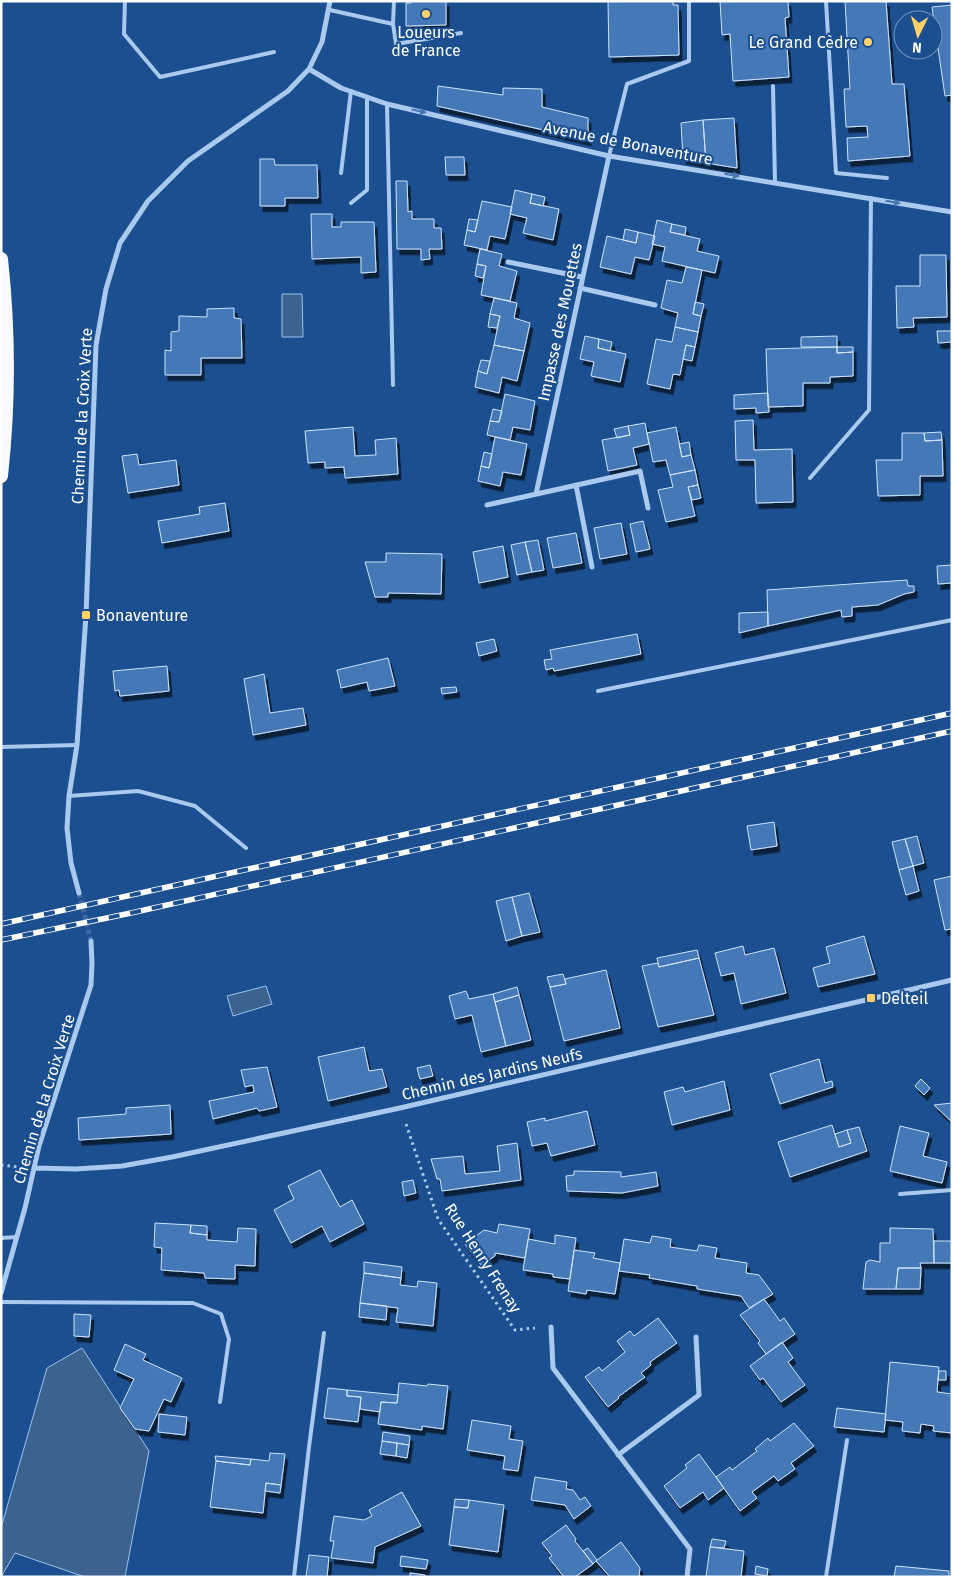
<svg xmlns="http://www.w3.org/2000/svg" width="953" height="1578" font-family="'Fira Sans',sans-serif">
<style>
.water{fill:#3c6290;stroke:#9cc4f0}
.building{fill:#4478b7;stroke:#cfe3fa;filter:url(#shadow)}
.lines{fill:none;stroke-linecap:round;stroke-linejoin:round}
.minor-tunnel{stroke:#3d69a0;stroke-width:5;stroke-dasharray:5 2.5;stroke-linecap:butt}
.path{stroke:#a9c9ee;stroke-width:3;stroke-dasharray:2.5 4;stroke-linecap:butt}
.service{stroke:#a9c9ee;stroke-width:4}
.minor{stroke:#a9c9ee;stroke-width:5}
.trunk{stroke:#f8faff;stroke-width:14}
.rail-casing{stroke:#fff;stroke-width:5.5}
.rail{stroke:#1b4f8f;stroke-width:4;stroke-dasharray:11;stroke-linecap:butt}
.oneway{fill:#4674ac}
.poi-dot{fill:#ffd166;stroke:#1b4f8f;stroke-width:2}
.labels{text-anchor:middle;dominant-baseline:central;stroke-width:4;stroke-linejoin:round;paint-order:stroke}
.poi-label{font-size:16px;fill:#fff;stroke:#1b4f8f;text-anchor:start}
.street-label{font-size:16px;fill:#fff;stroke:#1b4f8f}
</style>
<defs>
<filter id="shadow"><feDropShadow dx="3" dy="5.5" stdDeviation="0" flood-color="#0009"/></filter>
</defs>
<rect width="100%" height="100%" fill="#1b4f8f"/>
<path class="water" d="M282 294H302L303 337H282Z
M266 986 272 1004 233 1016 227 996Z
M82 1348 149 1451 125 1577H85L15 1553 1 1577V1528L47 1368Z"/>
<path class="building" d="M411 1H446V25L406 26V3H411Z
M608 1H673V5H678L679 55 609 57Z
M720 1H788L789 17 785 18 789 77 733 81 730 34 722 35Z
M845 1H886L892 84H904L910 156 848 161 847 138 868 137 867 126 846 127 844 89H850Z
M952 5V95L945 96 932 7Z
M438 86 503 95V88L542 89V107L588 118V140L437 106Z
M734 118 737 168 706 163 703 120Z
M703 120 706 163 683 158 681 123Z
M445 157H464L465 175H446Z
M260 159H274L275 165H317L318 198H285V206H260Z
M396 181H407L408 212 412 211V219H434V228H441L442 249H429L430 259 421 260V249H397Z
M515 190 532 194 530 203 559 209 553 240 523 233 527 218 510 214Z
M532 194 545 197 543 206 530 203Z
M482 201 512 207 505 239 490 236 487 250 464 245 467 230 475 232Z
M311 214H332V227H341V222H374L376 272 361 273V257L312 259Z
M469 219 478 220 475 232 467 230Z
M657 220 672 224 670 232 700 239 697 251 719 256 715 273 662 261 665 247 652 244Z
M672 224 686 227 685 235 670 232Z
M625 229 638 232 636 243 623 240Z
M638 232 655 236 649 260 635 257 631 274 600 267 607 236 636 243Z
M480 249 502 254 499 266 517 271 510 301 481 295 486 266 477 264Z
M920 255H946L947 317 913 318 914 327 897 328 896 286H920Z
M477 264 486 266 483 278 475 276Z
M686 267 702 270 693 314 701 316 698 332 675 327 678 313 661 308 667 280 682 283Z
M494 298 517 303 514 318 530 323 524 351 494 345 500 316 490 314Z
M695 302 704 304 701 316 693 314Z
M234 308V318L241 319 242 358H201V375H165V350L171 351V332L179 331V316L207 317V309Z
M490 314 500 316 497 328 488 327Z
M675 327 698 332 695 347 686 345 680 375 673 374 670 389 647 384 656 339 672 342Z
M937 331H952V342L938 343Z
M585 336 599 339 598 348 626 354 620 382 591 376 594 362 580 359Z
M837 336V347H801V337Z
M599 339 612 342 610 351 598 348Z
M494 345 524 351 517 381 502 377 499 393 475 387 478 371 487 374Z
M686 345 695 347 692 361 683 359Z
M837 347V353L853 352V376L830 377V383H803V406L768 407 766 349Z
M837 347H853V352L837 353Z
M481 360 490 361 487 374 478 371Z
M768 393 769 412 756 413V408L734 409V395Z
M505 394 535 401 530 430 513 427 510 440 487 435 490 421 499 422Z
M493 409 502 411 499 422 490 421Z
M753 420 754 450 792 449 793 502 756 503 755 460H736L735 421Z
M645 423 649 444 633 448 637 465 608 471 602 440 630 435 628 426Z
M628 426 630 435 617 438 614 429Z
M353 427 355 456 376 455 375 440 396 438 398 474 345 478 344 467 325 468V462L308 463 305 431Z
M676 427 682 457 691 455 695 470 670 475 666 460 653 462 647 433Z
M941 432 942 440 925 441 924 433Z
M902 433H924L925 441 942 440 943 476H920V495L878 496 876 460H902Z
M495 437 527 444 521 475 503 472 500 486 478 481 481 466 489 468Z
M689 442 691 455 682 457 679 444Z
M484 452 492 454 489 468 481 466Z
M137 454 139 465 176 460 179 485 128 493 122 456Z
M695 470 698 485 688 487 695 516 666 522 658 490 673 487 670 475Z
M698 485 701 498 692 500 688 487Z
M225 503 229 531 162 543 158 521 200 514 199 507Z
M643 521 650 549 636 552 630 524Z
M621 523 627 554 600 559 594 528Z
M576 533 582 563 553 568 547 538Z
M538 540 544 570 532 572 525 542Z
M525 542 532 572 517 575 511 545Z
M503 546 508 577 479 583 473 552Z
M386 553 442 554 441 594 388 593V597H375L365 562H386Z
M952 565V583L938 584 937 566Z
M907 580 908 586H914V592L904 594 878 605 852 607V616L842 617 841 610 768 626 767 590Z
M768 612V626L739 633V613Z
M637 634 641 654 554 671 553 668 546 670 544 660 552 659 550 650Z
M494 639 497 651 479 656 476 643Z
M388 658 395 686 369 691 367 682 341 688 337 670Z
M167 666 169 691 120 696 119 690 115 691 113 671Z
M264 674 270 713 303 708 306 725 253 735 244 679Z
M456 687 457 692 442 694 441 688Z
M774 822 777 846 751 850 747 826Z
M917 836 924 863 913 866 905 839Z
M905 839 913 866 899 870 892 842Z
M913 866 919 891 906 895 899 870Z
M952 876V929L945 930 934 880Z
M529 893 540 932 522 936 512 897Z
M512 897 522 936 506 941 496 901Z
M864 936 875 974 818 987 813 968 830 963 826 947Z
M743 946 745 955 774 948 786 993 741 1004 734 973 721 976 715 953Z
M697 950 699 958 659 967 657 958Z
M699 958 714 1015 658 1027 642 966 658 963 659 967Z
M606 970 620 1028 564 1041 550 987 566 984 565 979Z
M563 974 566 984 550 987 547 977Z
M517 987 519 995 495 1002 493 994Z
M466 991 469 999 493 994 506 1046 481 1052 472 1015 455 1019 449 996Z
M519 995 531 1040 506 1046 495 1002Z
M364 1047 369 1071 382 1069 387 1087 328 1101 318 1057Z
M819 1059 825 1083 832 1081 833 1087 780 1104 770 1074Z
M430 1065 433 1076 420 1079 417 1068Z
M267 1067 277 1107 259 1111 257 1108 213 1119 209 1101 254 1092 253 1085 245 1087 241 1070Z
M921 1079 930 1088 924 1095 915 1086Z
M724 1081 730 1110 672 1125 664 1092 683 1087 685 1092Z
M952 1103V1122L934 1105Z
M170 1105 171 1134 79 1140 78 1118 126 1114V1108Z
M587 1111 595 1145 551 1156 547 1143 532 1146 527 1122 545 1118V1121Z
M832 1125 839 1147 851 1143 847 1130 859 1127 867 1151 790 1177 778 1142Z
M900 1126 929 1133 923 1156 947 1162 942 1183 890 1171Z
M847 1130 851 1143 839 1147 835 1134Z
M517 1143 521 1180 442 1191 440 1179H437L431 1159 463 1156 465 1174 500 1171 497 1146Z
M320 1170 340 1207 352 1200 364 1224 330 1242 322 1226 291 1243 274 1210 294 1199 288 1186Z
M574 1171 621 1172V1177L656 1172 658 1186 622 1193 567 1191 566 1176 574 1175Z
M413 1180 416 1193 404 1196 402 1182Z
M155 1223 191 1225 190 1233 207 1235V1240L237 1242 238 1228 256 1229 255 1266 235 1265V1279L205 1278 204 1273 161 1270 162 1248 154 1247Z
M499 1224 530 1229 525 1258 495 1253V1256L481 1265 465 1244 484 1230 497 1233Z
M191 1225 207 1226V1235L190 1233Z
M890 1228 933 1229 934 1263H920L921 1268H898L896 1289H863L866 1262 870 1260 880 1262V1243H890Z
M555 1235 576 1238 570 1279 553 1277V1274L523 1270 528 1239 555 1244Z
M652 1236 671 1239 670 1247 697 1251 699 1245 717 1248 715 1258 747 1263 746 1273 759 1275 773 1294 749 1308 741 1296 697 1289V1286L649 1278 650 1275 619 1271 624 1239 650 1243Z
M934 1241H952V1263H934Z
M574 1250 595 1253 593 1258 620 1263 615 1294 587 1290 586 1294 568 1291Z
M364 1262 402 1267 401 1278 364 1273Z
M898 1268H921L920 1289H896Z
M364 1273 401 1278 400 1285 417 1287 418 1281 437 1283 433 1326 396 1322 398 1308 360 1303Z
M764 1299 780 1321 784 1318 795 1334 766 1354 758 1343 760 1341 740 1315Z
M360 1303 387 1306 386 1320 359 1317Z
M74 1314 91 1315 89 1337 74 1336Z
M658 1318 677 1343 650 1362 651 1365 641 1373 645 1377 618 1397 619 1398 608 1407 585 1377 599 1367 602 1371 625 1352 617 1341 630 1331 634 1336Z
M782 1342 793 1358 788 1362 805 1385 781 1402 763 1378 760 1380 750 1366Z
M125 1344 146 1354 143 1360 182 1378 171 1402 164 1399 149 1431 135 1429 120 1408 134 1379 114 1370Z
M890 1362 939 1367 937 1392 952 1394V1433L933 1431 934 1426 921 1424 920 1433 902 1431 903 1422 885 1420Z
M939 1371H946V1380H938Z
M399 1383 427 1386 428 1384 448 1386 443 1429 422 1426V1430L378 1424 381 1402 397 1403Z
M328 1388 347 1390V1396L361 1397 358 1422 324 1418Z
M347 1390 398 1395 397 1403 381 1402 380 1412 360 1409 361 1397 347 1396Z
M837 1408 886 1414 884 1432 834 1427Z
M159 1414 187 1417 185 1435 158 1432Z
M472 1420 511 1426 509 1439 523 1441 518 1471 503 1469 505 1456 467 1450Z
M794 1423 814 1446 791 1463 795 1469 778 1481 774 1476 752 1492 757 1498 740 1511 716 1477 730 1467 732 1470 757 1451 755 1449 768 1438 770 1441Z
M383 1432 410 1436 409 1445 382 1441Z
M382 1441 397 1443 396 1456 380 1454Z
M397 1443 409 1445 407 1458 396 1456Z
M270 1453 285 1454 281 1485 266 1483 263 1513 210 1507 216 1461 250 1465 251 1459 269 1461Z
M699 1454 724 1488 708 1500 703 1492 680 1508 664 1486 687 1468 685 1465Z
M215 1456 251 1459 250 1465 216 1461Z
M535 1477 567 1482 566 1489 573 1490 580 1500 585 1497 591 1506 574 1519 565 1505 531 1500Z
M266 1483 281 1485 280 1493 265 1491Z
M402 1492 421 1526 375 1547 373 1563 331 1558 334 1541H330L334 1516 364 1520 372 1516 369 1510Z
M455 1499 469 1500 468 1508 454 1507Z
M469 1500 504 1505 498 1552 449 1545 454 1507 468 1508Z
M566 1525 576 1539 575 1541 593 1564 575 1577H564L549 1558 552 1556 542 1543Z
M712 1539 726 1541 724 1548 710 1547Z
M621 1542 640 1568 639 1576 644 1577H610L596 1561Z
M710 1547 744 1551 741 1577H706Z
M588 1548 597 1560 593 1564 583 1551Z
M309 1555 329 1557 327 1577H306Z
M401 1556 428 1560 426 1569 400 1566Z
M756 1566 768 1569 767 1576 755 1574Z
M896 1566 949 1571V1577H894Z
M410 1573 425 1575V1577H410Z"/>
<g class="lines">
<path class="minor-tunnel" d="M79 893 91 941"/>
<path class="path" d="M406 1124 438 1219 515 1330 535 1328
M1 1165 19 1167"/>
<path class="service" d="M125 1 124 34 160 77 274 52
M826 1 836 173 887 178
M330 10 393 24 394 1
M393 24 396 44 461 33
M773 86 775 182
M387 104 393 385
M609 156 627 84 689 61V1
M341 173 351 91
M351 203 367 190V97
M810 478 869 410 871 198
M598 691 952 620
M1 747 77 745
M69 796 138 791 195 806 246 848
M900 1194 952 1190
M1 1238 17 1237
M1 1302 193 1303 221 1314 229 1339 220 1402
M294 1577 309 1447 324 1333
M826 1577 847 1440"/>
<path class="minor" d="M309 69 341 88 387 104 609 156 952 212
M508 262 582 277
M580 288 655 305
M576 485 592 567
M536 494 609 156
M487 505 640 471 648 508
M79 893 71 863 67 828 69 796 77 745 86 615 96 345 106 289 120 243 148 201 188 161 288 91 309 69 322 42 330 1
M34 1168 76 1169 122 1166 172 1157 400 1108 952 980
M1 1293 25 1208 39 1146 91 985 92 963 91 941
M551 1327 553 1368 690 1549 687 1577
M618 1455 699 1395 696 1337"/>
<path class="trunk" d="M1 259C9 332 9 403 1 476"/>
<defs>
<path id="rail" d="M1 924 952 713
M1 940 131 913 952 731"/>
</defs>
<use href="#rail" class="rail-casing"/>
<use href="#rail" class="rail"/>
</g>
<defs><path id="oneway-solid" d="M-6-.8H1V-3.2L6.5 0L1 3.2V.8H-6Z" transform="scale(1.25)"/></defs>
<g class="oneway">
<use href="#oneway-solid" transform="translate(419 111) rotate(13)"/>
<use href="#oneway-solid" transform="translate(732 175) rotate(9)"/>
<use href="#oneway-solid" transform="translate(893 202) rotate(9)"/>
</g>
<g class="poi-dot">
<circle cx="426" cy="14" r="5"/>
<circle cx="868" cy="42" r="5"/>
<rect x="81" y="610" width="10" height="10" rx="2.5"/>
<rect x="866" y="993" width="10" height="10" rx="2.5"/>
</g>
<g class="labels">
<g class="poi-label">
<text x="426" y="32" text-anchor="middle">Loueurs<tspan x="426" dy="18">de France</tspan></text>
<text x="858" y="42" text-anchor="end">Le Grand Cèdre</text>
<text x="96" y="615">Bonaventure</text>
<text x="881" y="998">Delteil</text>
</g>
<g class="street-label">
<text transform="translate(628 143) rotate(11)">Avenue de Bonaventure</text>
<text transform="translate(560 322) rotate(-78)">Impasse des Mouettes</text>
<text transform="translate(82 416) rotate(-87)">Chemin de la Croix Verte</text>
<text transform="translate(492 1074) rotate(-13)">Chemin des Jardins Neufs</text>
<text transform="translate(44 1099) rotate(-73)">Chemin de la Croix Verte</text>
<text transform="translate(483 1258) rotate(57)">Rue Henry Frenay</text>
</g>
</g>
<rect width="953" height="1578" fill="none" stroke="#ffffff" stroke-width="5"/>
<g transform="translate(918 35) rotate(185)"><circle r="24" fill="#1b4f8f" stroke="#7695bc"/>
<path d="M0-4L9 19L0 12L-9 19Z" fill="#ffd166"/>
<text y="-8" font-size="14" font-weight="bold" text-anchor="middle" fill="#ffffff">N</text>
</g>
</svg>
